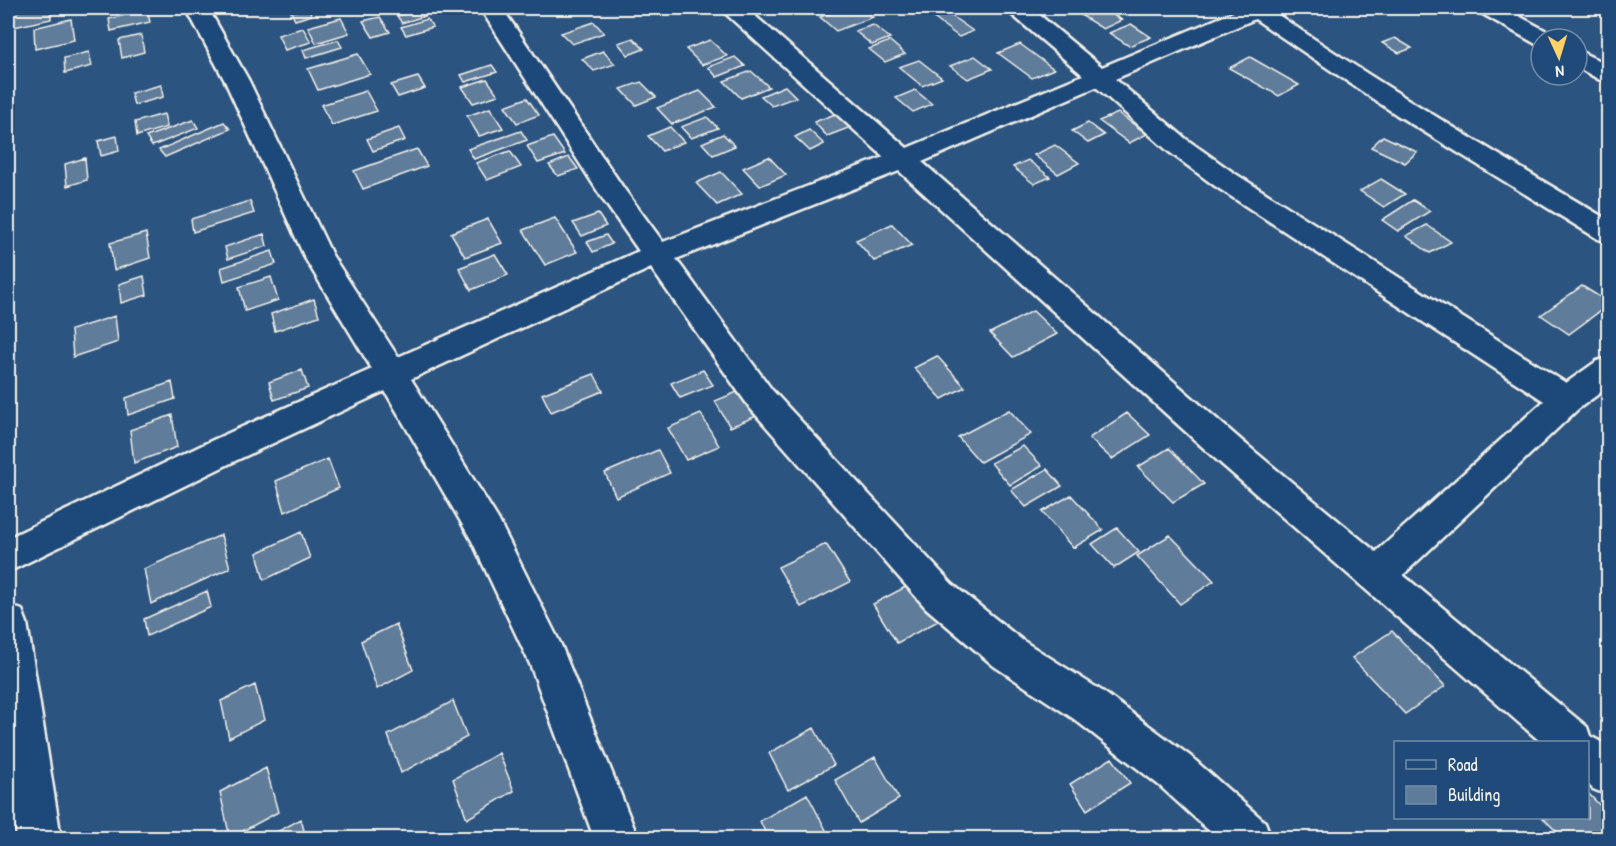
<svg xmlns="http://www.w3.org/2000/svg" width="1616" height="846" font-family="'Patrick Hand',sans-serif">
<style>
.building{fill:#5e7b9a;stroke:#f4f1e8;stroke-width:1.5}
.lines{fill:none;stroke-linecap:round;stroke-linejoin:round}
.minor-casing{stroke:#f4f1e8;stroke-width:5}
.minor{fill:#1f4a7a;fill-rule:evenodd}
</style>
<rect width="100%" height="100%" fill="#2c5481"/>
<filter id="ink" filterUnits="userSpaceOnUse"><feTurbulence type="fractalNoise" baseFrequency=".0167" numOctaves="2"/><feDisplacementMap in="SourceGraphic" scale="12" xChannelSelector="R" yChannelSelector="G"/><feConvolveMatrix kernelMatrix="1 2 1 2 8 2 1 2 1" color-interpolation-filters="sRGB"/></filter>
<g filter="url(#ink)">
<path class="building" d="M34 8H50L51 19 9 28 8 13Z
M308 8 312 15 295 20 291 12Z
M846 8H862L873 17 836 31 820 17Z
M940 8 973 31 959 37 927 13Z
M1102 8 1122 20 1103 29 1082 16Z
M147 10 150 22 111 31 109 19Z
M420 10 425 16 402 23 397 16Z
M380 17 390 32 373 37 363 21Z
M341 18 349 33 316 43 308 27Z
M71 19 74 40 35 49 34 28Z
M427 19 433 27 406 35 401 27Z
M594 22 604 33 572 44 561 33Z
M1131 24 1151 37 1129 46 1109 33Z
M873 25 890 38 872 45 855 31Z
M303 28 311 42 285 50 278 35Z
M141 35 144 52 122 58 119 40Z
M633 38 644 49 628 55 618 43Z
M1395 38 1412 48 1399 53 1382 43Z
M338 40 342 47 306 58 303 50Z
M710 40 727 56 702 65 686 49Z
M890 41 905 54 885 62 869 49Z
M1020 44 1054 69 1032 78 998 53Z
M603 51 615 64 594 71 582 59Z
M89 52 92 66 65 73 64 58Z
M358 54 370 74 318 90 308 69Z
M975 56 992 69 968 79 950 66Z
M735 57 745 66 717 77 708 67Z
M1250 57 1299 85 1279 96 1229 68Z
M919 60 942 78 922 86 899 67Z
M492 65 497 72 465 82 461 75Z
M751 71 769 87 741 98 724 81Z
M418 77 425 88 398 97 391 85Z
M487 79 498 95 473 103 462 87Z
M641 82 656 97 636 105 621 89Z
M161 85 163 97 134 105 131 93Z
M785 86 796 97 772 106 761 96Z
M915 90 932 104 913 112 896 98Z
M366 91 377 111 332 125 321 105Z
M700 91 716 107 672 124 657 108Z
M527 98 539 115 517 123 505 106Z
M490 108 503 128 479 136 467 116Z
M838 113 851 127 827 136 814 122Z
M1118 113 1147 134 1129 143 1099 121Z
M164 114 167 127 137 136 135 122Z
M707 117 718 128 691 138 681 127Z
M193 120 198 128 152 146 146 137Z
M224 122 230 129 165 157 159 150Z
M1088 123 1104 135 1088 143 1072 131Z
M670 127 684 142 662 151 648 136Z
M399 128 405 140 373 151 367 139Z
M809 130 824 144 810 151 795 137Z
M521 131 527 140 474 159 468 149Z
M723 134 735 146 713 155 702 143Z
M117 136 119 151 101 156 98 141Z
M1383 136 1417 152 1405 163 1371 147Z
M553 137 565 154 538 163 527 146Z
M1055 145 1079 163 1058 174 1034 155Z
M417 149 427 166 363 189 354 171Z
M510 151 521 167 487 180 476 163Z
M569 157 578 169 558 176 549 165Z
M769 157 786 175 760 186 743 168Z
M85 158 87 180 67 186 65 164Z
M1028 160 1050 177 1034 184 1013 167Z
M721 172 742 194 717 205 696 183Z
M1381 179 1405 194 1384 207 1360 191Z
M1413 200 1430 211 1398 231 1382 220Z
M250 201 254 213 193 232 191 219Z
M598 214 606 226 582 236 573 223Z
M555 218 577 252 545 265 523 230Z
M488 219 502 243 465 257 451 233Z
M892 224 912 245 874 261 856 240Z
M1427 225 1451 242 1430 253 1406 236Z
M146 233 150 258 114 270 110 243Z
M264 234 267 246 228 259 225 247Z
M606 235 612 244 593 252 587 242Z
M272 251 276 264 224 281 221 268Z
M495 254 508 275 471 290 459 268Z
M144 276 147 295 121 303 119 284Z
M271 277 278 300 245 311 239 287Z
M1582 286 1608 302V305L1569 334 1541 315Z
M314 299 319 316 275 331 271 314Z
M1033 311 1057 334 1013 357 990 333Z
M115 316 118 342 73 357 71 330Z
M937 356 965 387 942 399 914 368Z
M302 370 308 388 274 400 269 382Z
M703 370 713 385 680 398 671 383Z
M594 374 603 391 551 412 542 394Z
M172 382 175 399 128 415 126 398Z
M747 388 764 413 730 427 715 401Z
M1009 410 1031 434 980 462 958 437Z
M1127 413 1150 435 1112 459 1089 438Z
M701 414 719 446 686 460 668 428Z
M172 415 177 447 134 463 130 430Z
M1023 446 1042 466 1010 485 991 463Z
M1169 448 1204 484 1173 502 1138 467Z
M658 450 670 473 616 497 605 473Z
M328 459 339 488 285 512 276 481Z
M1047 469 1062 486 1026 507 1011 490Z
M1071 495 1103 530 1073 548 1042 512Z
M1117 528 1139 552 1114 568 1092 544Z
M301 532 310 558 264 580 257 553Z
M221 535 230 568 151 604 144 569Z
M1170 535 1214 581 1180 604 1137 556Z
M826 544 850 582 801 607 778 567Z
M915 582 940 620 897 643 873 604Z
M207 591 211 607 147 636 144 619Z
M396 624 413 670 377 689 361 641Z
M1392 631 1445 686 1405 714 1352 658Z
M255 685 264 720 229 738 221 701Z
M453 701 467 737 401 773 388 735Z
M814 728 834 765 788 790 769 753Z
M499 753 514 791 467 819 453 779Z
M875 757 899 799 859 823 835 780Z
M1112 758 1130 783 1087 810 1070 784Z
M266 768 278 812 230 838 220 792Z
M1588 793 1608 814V838H1563L1543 818H1588Z
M807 794 826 830 812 838H768L760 821Z
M301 819 306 838H266Z"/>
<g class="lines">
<defs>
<path id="minor" d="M186 8H208L249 81 332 255 398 357 639 251 604 201 480 8H502L624 189 663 242 884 157 725 13 722 8H746L907 148 1083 75 1010 13 1007 8H1031L1102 67 1243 8H1272L1271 10C1380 85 1494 152 1608 220V242L1598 239 1397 115 1255 19 1115 79 1186 139 1234 173 1566 383 1597 361 1608 358V387L1578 409 1403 575 1587 727 1590 736 1608 746V795L1593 789 1588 784V742H1541L1218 461 899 171 676 259 772 390 952 584 1022 640 1102 691 1190 756 1265 822 1271 838H1217L1160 786 1074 719 994 666 926 608 750 408 651 268 411 379 498 519 561 645 638 838H594L530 664 472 541 385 391 237 460 8 572V538L213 440 372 369 305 258 225 81ZM1096 87 1168 151 1215 186 1544 401 1376 552 1242 441 922 162Z
M1478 8H1504L1552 34 1555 39H1541V45L1536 44 1481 13Z
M1577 50 1608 65V82L1600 80 1577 67Z
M8 605 22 610 27 623 61 838H17L8 765Z"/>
</defs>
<use href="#minor" class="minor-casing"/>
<use href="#minor" class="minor"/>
</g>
</g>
<rect width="1616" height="846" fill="none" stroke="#1f4a7a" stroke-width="30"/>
<rect x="15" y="15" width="1586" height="816" fill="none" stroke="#f4f1e8" stroke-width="2" filter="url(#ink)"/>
<rect x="1394" y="741" width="195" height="78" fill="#1f4a7a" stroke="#748da6" stroke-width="1.5"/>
<rect x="1406" y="760" width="30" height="9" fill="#1f4a7a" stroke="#748da6" stroke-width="1.5"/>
<text x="1448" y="771" font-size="18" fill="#f4f1e8">Road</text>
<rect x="1406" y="786" width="30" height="18" fill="#5e7b9a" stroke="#748da6" stroke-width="1.5"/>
<text x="1448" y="801" font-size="18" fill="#f4f1e8">Building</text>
<g transform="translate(1559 57) rotate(176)"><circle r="28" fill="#1f4a7a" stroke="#748da6" stroke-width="1.5"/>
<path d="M0-4.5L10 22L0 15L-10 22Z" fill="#ffd166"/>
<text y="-9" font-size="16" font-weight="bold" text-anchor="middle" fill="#f4f1e8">N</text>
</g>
</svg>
